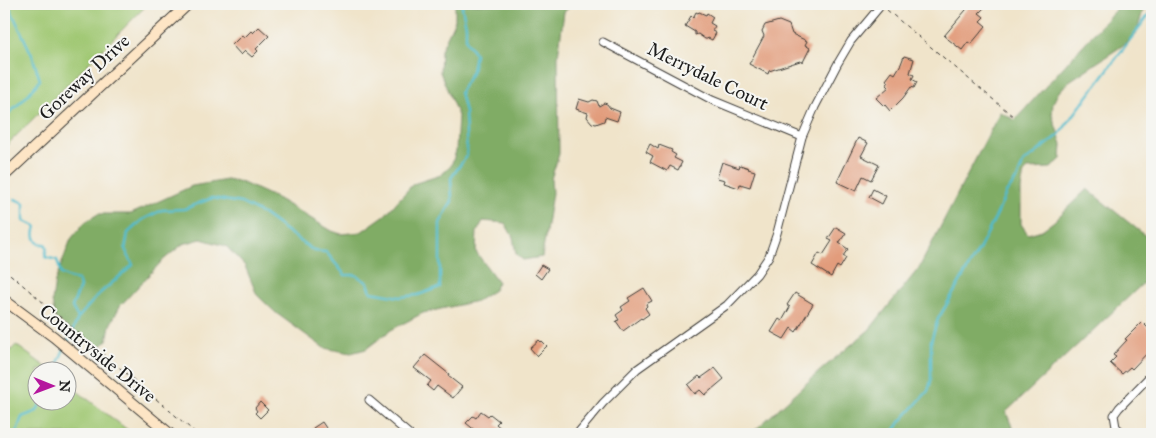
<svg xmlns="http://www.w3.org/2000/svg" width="1156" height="438" font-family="'IM FELL Great Primer',serif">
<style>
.green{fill:#a0c873;stroke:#5e7248}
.forest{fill:#80ac65;stroke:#4e6440}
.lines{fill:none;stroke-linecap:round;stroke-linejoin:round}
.stream{stroke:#50bbcc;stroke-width:2.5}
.building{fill:#e29c7b}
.street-casing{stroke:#3c3a36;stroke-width:9}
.secondary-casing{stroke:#3c3a36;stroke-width:12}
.path{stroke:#3c3a36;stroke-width:1;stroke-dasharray:4 4;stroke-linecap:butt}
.street{stroke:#fff;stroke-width:7}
.secondary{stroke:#fde5c5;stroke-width:10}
.labels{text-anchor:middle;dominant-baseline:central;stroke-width:4;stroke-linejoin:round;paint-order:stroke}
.street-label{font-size:19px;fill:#1c1c1c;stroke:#f6f6f2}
</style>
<rect width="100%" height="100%" fill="#f6f6f2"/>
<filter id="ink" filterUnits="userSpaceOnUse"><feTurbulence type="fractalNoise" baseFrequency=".02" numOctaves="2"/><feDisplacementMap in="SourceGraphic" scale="10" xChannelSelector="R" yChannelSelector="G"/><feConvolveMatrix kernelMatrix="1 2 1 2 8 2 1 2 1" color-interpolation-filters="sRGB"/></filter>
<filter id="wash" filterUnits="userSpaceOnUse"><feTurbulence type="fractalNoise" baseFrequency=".0096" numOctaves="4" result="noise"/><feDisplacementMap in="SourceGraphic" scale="20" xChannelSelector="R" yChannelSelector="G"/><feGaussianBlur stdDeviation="1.12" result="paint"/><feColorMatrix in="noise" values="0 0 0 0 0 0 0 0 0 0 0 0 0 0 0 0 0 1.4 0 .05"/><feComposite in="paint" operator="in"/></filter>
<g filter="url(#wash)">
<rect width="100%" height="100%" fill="#f0e4ca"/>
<path class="green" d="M4 4H148L4 148Z
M16 345 50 370H38V400H68V384L133 434H4V357Z"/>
<path class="forest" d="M455 4H573L564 12 558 56 559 154 551 179 552 193 542 257 523 260 516 254 513 237 505 223 483 221 477 232 476 252 498 282 494 290 477 301 423 313 391 330 366 349 351 353 324 348 276 313 257 295 245 266 226 246 201 239 183 244 162 261 120 306 110 325 107 341 100 347 76 334 55 318 52 301 55 281 71 239 85 222 98 214H131L192 186 227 180 243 183 278 199 332 231 341 234 361 232 385 215 413 184 441 175 451 166 456 151 458 116 440 72 441 50 455 20Z
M1116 4H1145L1136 34 1122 46 1068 82 1058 93 1053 103 1052 115 1062 144 1061 159 1051 168 1028 169 1024 173 1021 189V224L1028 234 1042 230 1053 222 1087 189 1152 241V275L1006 412 1015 434H751L822 369 869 330 919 268 1000 112 1015 120 1115 10Z"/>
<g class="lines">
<path class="stream" d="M4 118 26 97 40 80 32 55 8 4
M15 199 24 203V221L36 226C34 233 33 238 39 244H45L47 247 45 257 57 260 61 274 69 278 78 280 80 287 72 307 78 318
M67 344 78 318 99 294 133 265 125 249 128 233 142 220 162 210 184 209 212 198 241 203 263 214 314 251 326 252 345 275H356L368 283 371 292 400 297 418 295 440 287V223L452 201 451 178 467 155 465 112 460 92 472 71 475 54 466 40V26L462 7 463 4
M55 370 64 349
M16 434 22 417 37 411 42 400
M892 434 901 421 928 391 931 381V341L938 319 980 248 998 212 1006 193 1018 177 1023 163 1058 136 1150 13 1152 12"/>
</g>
<g id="blocks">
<path class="building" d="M971 4H980L985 7 979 13 984 17 980 21 986 26 971 44 968 42 962 50 944 36Z
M696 12 698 13 699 12 706 15 707 13 713 17 710 23 715 26 712 31 716 33 712 40 708 38 707 39H705L698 34 695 35V32L685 26 691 16 693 18Z
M779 21 789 25 792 34 807 41 805 45 810 48 803 62 800 61 769 71 768 74 749 64 764 36 762 31 765 25Z
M259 27 269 36 256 49 258 51 252 57 245 51 241 55 232 45 242 35 244 38 251 31 253 33Z
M904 56 914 59 910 73 914 75 912 79 917 82 914 88 911 87 903 98 890 111 885 105 884 106 876 98 889 87 887 85 888 81 886 80 892 72 895 74 901 64Z
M579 99 589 102 593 100 597 101 599 106 604 103 607 104 610 108 620 112 617 121 605 117 604 121 596 124 592 123 587 117 588 113 576 109Z
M858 138 868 143 861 156 879 165 871 180 863 176 856 191 837 182Z
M650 144 658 149 659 145 672 150 671 152 676 155 674 158 682 162 678 170 670 166 667 171 650 162 653 156 646 152Z
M722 162 739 168 740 165 749 168 748 169 755 171 750 187 740 184 739 188 724 183 725 180 717 178Z
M873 189 886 196 882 204 869 197Z
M836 227 846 233 839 243 848 249 843 256 846 258 840 268 837 266 831 277 812 265 819 253 823 255 832 241 828 239Z
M541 265 548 269 541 279 535 274Z
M644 288 652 301 646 304 647 306 645 308 649 314 642 319 641 318 623 331 616 321 619 320 616 315 623 310 621 307 630 301 628 298Z
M795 293 813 304 796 332 791 328 784 339 771 332 779 319 782 321 790 307 787 305Z
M1142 322 1152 332V348L1132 369 1130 367 1122 374 1110 363 1116 357 1113 355 1127 340 1125 339Z
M539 340 541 342 542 341 547 346 537 356 530 348Z
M425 355 449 374 448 376 462 387 453 398 437 386 433 391 427 386 431 381 414 368Z
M715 368 724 379 705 395 700 390 695 394 688 385 699 376 701 378Z
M260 402 268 410 260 418 255 413 257 411 255 408Z
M481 411 488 416 490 414 499 421 496 424 503 430 499 434H484L479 430 477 432 466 423 473 416 476 418Z
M322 422 330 434H317L313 428Z"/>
</g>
</g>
<g filter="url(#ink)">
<use href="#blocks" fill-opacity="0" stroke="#3c3a36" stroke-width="1"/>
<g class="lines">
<defs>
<path id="street" d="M603 42 712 100 802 137
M369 400 409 434
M577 434 603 403 637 369 727 305 757 274 769 256 777 233 802 137 815 107 838 63 851 41 882 4
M1124 434 1116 427 1114 415 1119 408 1152 374"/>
<path id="secondary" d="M4 176 188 4
M4 300 54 337 170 434"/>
</defs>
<use href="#street" class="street-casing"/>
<use href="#secondary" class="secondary-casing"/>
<path class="path" d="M887 10 1014 117
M4 269 197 434"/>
<use href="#street" class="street"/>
<use href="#secondary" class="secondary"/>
</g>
</g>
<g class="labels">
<g class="street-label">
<text transform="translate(708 76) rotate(26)">Merrydale Court</text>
<text transform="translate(84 77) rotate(-43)">Goreway Drive</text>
<text transform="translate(98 353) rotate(39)">Countryside Drive</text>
</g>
</g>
<rect width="1156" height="438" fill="none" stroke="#f6f6f2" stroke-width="20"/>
<g transform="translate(52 386) rotate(91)"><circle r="24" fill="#f6f6f2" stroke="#9f9f9c"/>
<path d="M0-4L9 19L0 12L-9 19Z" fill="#b5179e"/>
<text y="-8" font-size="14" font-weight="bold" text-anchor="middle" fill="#1c1c1c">N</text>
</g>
</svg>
